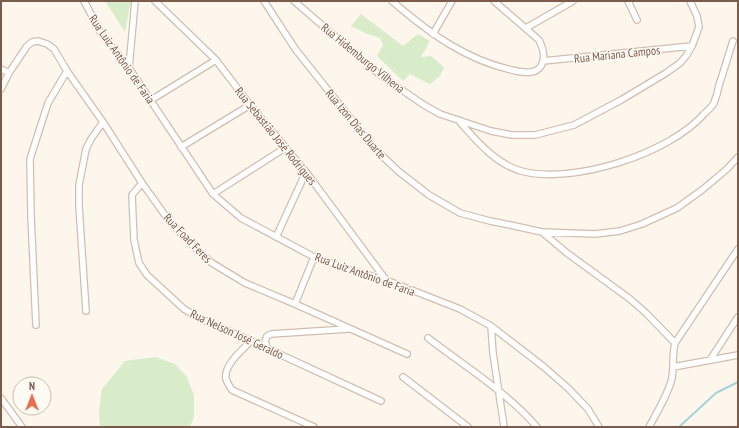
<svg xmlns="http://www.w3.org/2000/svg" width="739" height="428" font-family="'PT Sans Narrow',sans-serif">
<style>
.green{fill:#d8ecc9}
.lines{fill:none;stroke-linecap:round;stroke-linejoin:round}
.stream{stroke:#a5d3da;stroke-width:2}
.street-casing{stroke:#d1beb0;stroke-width:8}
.street{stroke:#fff;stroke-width:5.5}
.labels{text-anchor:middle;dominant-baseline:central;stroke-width:3;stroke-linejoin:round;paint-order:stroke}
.street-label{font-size:12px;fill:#7a5c4d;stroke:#fffaf3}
</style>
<rect width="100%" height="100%" fill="#fdf6ec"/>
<path class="green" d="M105 1H131L125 32Z
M361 14 403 46 418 34 430 41 421 57 431 56 444 67 440 76 430 84 410 74 403 81 377 56 383 45 380 38 367 34 351 26Z
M156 357 175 364 187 377 194 395V417L190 427H100L99 410 102 389 125 361Z"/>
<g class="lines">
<path class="stream" d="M679 427 716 393 738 382"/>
<defs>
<path id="street" d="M84 1 101 33 129 68 213 194 241 218 314 257 344 268 386 280 460 309 491 326 544 367 569 389 588 409 599 427
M155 1 216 60 250 105 306 172 386 280
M264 1 296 50 374 148 398 171 429 195 460 213 490 221 510 225 542 232 595 234 620 231 642 224 677 208 702 190 727 169 738 157
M294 1 380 75 424 105 440 114 491 131 512 135H535L574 125 621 100 666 73 680 63 686 56 692 46 699 27 697 16 690 1
M392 1C429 33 467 61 516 71 524 72 535 75 541 66 546 58 543 48 539 40L494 1
M628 1 637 20
M526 28 573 1
M433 34 452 1
M543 61 692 46
M129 68 135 1
M1 69 9 73
M1 89 9 73 27 46 32 42 38 41 47 44 54 49 67 71 103 122 142 183 170 222 192 245 212 263 245 283 295 304 407 354
M151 100 216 60
M458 120C476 140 494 163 521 171 572 185 669 154 704 114 707 111 712 107 714 103 716 98 718 91 719 85 724 71 728 56 733 41
M181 147 250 105
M142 183 132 195 134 240 139 263 147 275 184 309 199 318 251 341 381 401
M213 194 285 148
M542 232 567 253 630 299 646 313 675 343
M276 237 306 172
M295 304 314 257
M86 311 79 206V185L86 149 91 139 103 122
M36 325 31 216 30 159 48 103 67 71
M491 326 493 353 504 427
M428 338C463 365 508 393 537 427
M251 341C243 349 223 366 226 379 227 382 230 387 232 390L314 427
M267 348 265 341 267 336 271 334 348 329
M710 360 738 317
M673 367 738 355
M403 377 468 427
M1 398 22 427
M649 427C657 412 668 395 672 378 674 366 672 355 675 343L738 249"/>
</defs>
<use href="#street" class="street-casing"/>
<use href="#street" class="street"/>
</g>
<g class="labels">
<g class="street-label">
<text transform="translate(617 54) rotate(-6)">Rua Mariana Campos</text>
<text transform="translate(363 58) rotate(39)">Rua Hidemburgo Vilhena</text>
<text transform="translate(122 59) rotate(55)">Rua Luiz Antônio de Faria</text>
<text transform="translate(356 124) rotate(50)">Rua Izon Dias Duarte</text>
<text transform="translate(276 136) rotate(51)">Rua Sebastião José Rodrigues</text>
<text transform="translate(188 238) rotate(46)">Rua Foad Feres</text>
<text transform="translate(365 274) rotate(20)">Rua Luiz Antônio de Faria</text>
<text transform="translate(237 334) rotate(25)">Rua Nelson José Geraldo</text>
</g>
</g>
<rect width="739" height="428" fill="none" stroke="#7a5c4d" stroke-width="4"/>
<g transform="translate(32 396)"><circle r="19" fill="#fffaf3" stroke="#cabbb1"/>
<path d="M0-3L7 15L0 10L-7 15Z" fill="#e76f51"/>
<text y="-6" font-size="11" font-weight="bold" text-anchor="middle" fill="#7a5c4d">N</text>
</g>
</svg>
